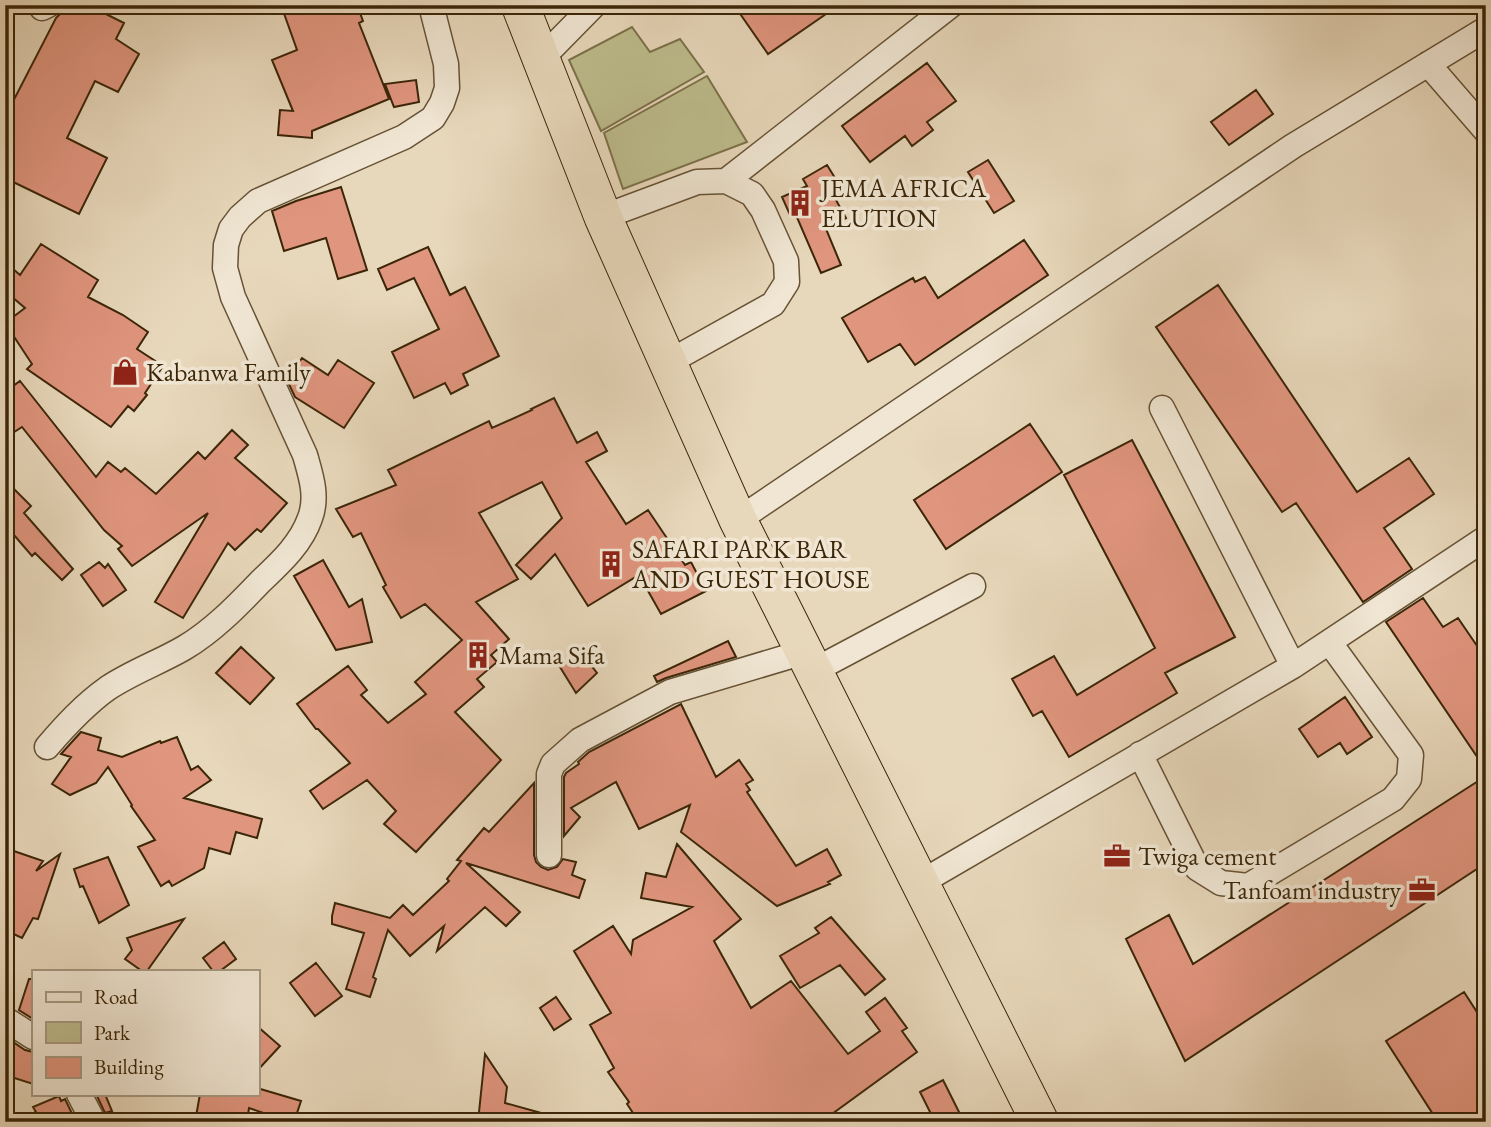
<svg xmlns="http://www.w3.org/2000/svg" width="1491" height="1127" font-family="'EB Garamond',serif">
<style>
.green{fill:#bdbc8c;stroke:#7c714a;stroke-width:2}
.building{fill:#e0957e;stroke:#3b2608;stroke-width:2}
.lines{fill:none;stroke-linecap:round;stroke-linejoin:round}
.minor-casing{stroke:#665235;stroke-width:27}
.highway-casing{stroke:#3b2608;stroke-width:39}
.minor{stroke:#f0e6d3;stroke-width:24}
.highway{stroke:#e8d8bb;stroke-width:37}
.labels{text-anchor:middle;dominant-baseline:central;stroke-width:7;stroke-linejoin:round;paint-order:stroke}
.poi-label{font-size:26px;fill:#3b2608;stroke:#f0e6d3;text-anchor:start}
</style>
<rect width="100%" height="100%" fill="#e8d8bb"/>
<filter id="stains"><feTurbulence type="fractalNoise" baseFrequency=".00286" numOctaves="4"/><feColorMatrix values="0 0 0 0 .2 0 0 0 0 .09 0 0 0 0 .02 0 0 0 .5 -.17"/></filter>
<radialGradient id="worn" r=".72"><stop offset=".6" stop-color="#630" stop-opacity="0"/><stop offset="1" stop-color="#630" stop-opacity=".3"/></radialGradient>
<path class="green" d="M632 27 650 52 680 39 704 72 601 131 569 60Z
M707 76 747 142 623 189 604 133Z"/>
<path class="building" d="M63 5H88L124 23 116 39 139 54 118 92 95 81 67 138 107 158 79 214 5 178V117L56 18 61 13Z
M281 5H357L363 21 359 23 389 99 312 131V138L278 135 280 110 293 111 272 60 297 50Z
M734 5H839L768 54Z
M927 63 956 101 927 122 933 130 912 146 905 136 870 162 842 126Z
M416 80 419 102 394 107 385 84Z
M1256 90 1273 114 1229 145 1211 122Z
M988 160 1014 201 994 213 968 172Z
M827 165 845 194 836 200 846 218 826 229 841 265 821 273 796 215 791 217 782 197 807 186 803 179Z
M341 187 367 270 338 279 326 238 284 251 272 211 296 201Z
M1024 240 1048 275 915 365 900 344 868 362 842 318 913 278 915 282 925 277 938 298Z
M41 244 98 280 88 297 123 315 148 332 137 349 163 366 145 393 147 395 134 411 128 406 111 427 27 369 32 364 5 323 25 308 5 291V262L20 275Z
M428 247 450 295 465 287 499 356 463 374 468 385 451 394 445 383 414 398 392 352 439 329 414 278 387 290 378 269Z
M1218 285 1357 492 1409 458 1434 494 1384 528 1412 569 1363 602 1296 503 1282 512 1156 327Z
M302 358 328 375 338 360 374 383 344 428 295 397 287 380Z
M20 381 96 477 108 462 121 472 125 468 156 494 198 452 205 459 232 430 248 445 235 458 287 503 261 532 257 529 235 550 228 543 183 618 155 602 208 513 132 566 118 549 122 546 104 530 22 427 5 438V392Z
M554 398 577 443 597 432 607 451 586 462 626 524 648 510 685 565 691 562 706 591 661 614 639 575 588 606 555 554 531 579 516 565 562 518 542 482 479 513 518 579 476 602 509 639 491 655 497 662 477 679 484 687 455 712 501 760 416 852 384 824 396 811 367 780 323 809 310 791 350 763 318 729H316L297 704 348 666 367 690 361 695 388 723 426 694 415 682 462 640 425 604 401 618 383 587 386 585 361 533 353 537 336 509 396 485 388 470 489 421 492 428 532 410 531 409Z
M1030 424 1062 472 946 549 914 500Z
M1132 440 1235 637 1165 673 1177 693 1069 757 1042 711 1033 716 1012 679 1054 656 1077 695 1155 648 1064 475Z
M5 480 31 506 24 513 73 569 62 580 35 553 32 556 8 528 5 531Z
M323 560 349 607 362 599 372 642 336 650 294 576Z
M99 562 105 568 108 564 126 590 103 606 81 575Z
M1423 598 1443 627 1458 618 1486 659V770L1386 622Z
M728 641 736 657 666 678 657 682 654 676Z
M241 647 274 678 250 704 216 673Z
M582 654 597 673 576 693 560 667Z
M1345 697 1372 737 1347 754 1340 743 1318 757 1299 729Z
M681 704 716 777 739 760 753 780 746 784 750 790 747 792 796 866 827 849 841 875 828 882 830 884 777 906 681 832 690 805 639 829 616 782 571 808 580 817 564 836V777L566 773 579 764 578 762 589 752Z
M81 732 101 738 98 750 122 757 160 741 161 743 177 737 191 770 198 766 211 780 184 798 262 819 257 838 236 832 230 854 209 848 204 868 172 886 169 881 161 886 138 847 155 840 131 806 132 805 108 767 96 783 70 795 52 784 71 757 61 754Z
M1486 776V863L1185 1061 1126 939 1169 915 1193 964Z
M534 783V855L536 862 541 867 548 870 557 867 563 859 576 862 572 875 585 880 579 898 466 863 520 912 506 926 485 907 437 951 444 926 410 956 388 930 373 977 376 979 370 997 346 989 364 933 332 924V916L335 903 390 918 403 905 413 915 449 881 447 879 461 861 457 860 484 828 489 832Z
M677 844 741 919 714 941 751 1008 791 981 848 1054 880 1031 866 1012 885 998 907 1028 902 1031 917 1052 821 1122H639L627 1104 629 1102 608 1072 614 1068 590 1025 611 1013 574 951 613 926 631 954 633 940 692 907 641 898 646 873 666 877Z
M5 848 43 861 36 871 60 854 38 919 33 918 22 938 5 930Z
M108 857 129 905 99 923 83 886 80 887 74 869Z
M831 917 885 979 865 995 840 965 800 988 780 956 819 933 815 928Z
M184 919 147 971H142L125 959 132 950 127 938Z
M224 942 236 959 220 971H213L203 958Z
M316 963 342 996 315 1016 290 983Z
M29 979H33V1019L19 1010Z
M1464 992 1486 1026V1122H1438L1386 1041Z
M556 997 571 1019 554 1030 540 1008Z
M257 1026 280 1046 257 1071Z
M10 1040 25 1050 33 1052V1084L5 1075V1054Z
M485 1054 507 1087 505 1103 552 1116 551 1122H478Z
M943 1080 964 1122H935L920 1092Z
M257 1088 301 1101 294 1122H290L249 1108 247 1122H195L200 1094H257Z
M96 1094H105L112 1111 105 1113Z
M59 1096 61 1101 65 1099 76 1122H15L36 1112 33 1107Z"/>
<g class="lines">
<defs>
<path id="minor" d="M42 8 48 5
M541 59 594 5
M1428 64 1486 131
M726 181 951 5
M603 217 697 182 726 181 752 194 763 210 786 261 787 282 773 304 667 363
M738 520 1293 146 1486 29
M1293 666 1486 538
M813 671 973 586
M47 747C65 726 84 705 108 688 132 672 160 662 184 648 213 631 238 605 261 581 280 563 301 544 310 518 318 497 311 476 305 455L233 297 225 268 226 245 231 229 240 217 258 201 404 137 433 118 442 103 447 88 446 64 431 5
M1140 754 1197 868 1221 883 1248 886 1393 799 1409 779 1411 755 1330 643
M549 855V774L553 764 580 740 670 692 804 652
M920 883 1293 666 1162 408
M5 1019 33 1037
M79 1094 91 1117V1122"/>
<path id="highway" d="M520 5 603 217 738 520 1040 1122"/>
</defs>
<use href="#minor" class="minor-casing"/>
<use href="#highway" class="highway-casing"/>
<use href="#minor" class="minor"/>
<use href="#highway" class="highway"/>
</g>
<defs>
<symbol id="building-bare" viewBox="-9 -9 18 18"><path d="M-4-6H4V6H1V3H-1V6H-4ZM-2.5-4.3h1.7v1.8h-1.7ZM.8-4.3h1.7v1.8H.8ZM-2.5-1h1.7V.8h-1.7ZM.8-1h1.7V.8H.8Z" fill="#8f2418" stroke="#f0e6d3" stroke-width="2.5" paint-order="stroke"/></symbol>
<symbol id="shop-bare" viewBox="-9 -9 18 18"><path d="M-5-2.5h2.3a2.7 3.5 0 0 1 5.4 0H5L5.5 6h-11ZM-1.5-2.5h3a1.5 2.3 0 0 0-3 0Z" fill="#8f2418" stroke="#f0e6d3" stroke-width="2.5" paint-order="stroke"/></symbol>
<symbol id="office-bare" viewBox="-9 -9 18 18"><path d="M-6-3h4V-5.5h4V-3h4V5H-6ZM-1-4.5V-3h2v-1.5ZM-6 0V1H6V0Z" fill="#8f2418" stroke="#f0e6d3" stroke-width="2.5" paint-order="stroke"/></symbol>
</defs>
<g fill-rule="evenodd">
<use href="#building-bare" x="781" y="184" width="38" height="38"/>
<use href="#shop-bare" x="106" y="353" width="38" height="38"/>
<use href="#building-bare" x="592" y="545" width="38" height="38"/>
<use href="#building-bare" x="459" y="636" width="38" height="38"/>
<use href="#office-bare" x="1098" y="837" width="38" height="38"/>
<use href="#office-bare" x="1403" y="871" width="38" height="38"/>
</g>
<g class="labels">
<g class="poi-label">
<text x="821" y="188">JEMA AFRICA<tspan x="821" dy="30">ELUTION</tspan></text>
<text x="146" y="372">Kabanwa Family</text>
<text x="632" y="549">SAFARI PARK BAR<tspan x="632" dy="30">AND GUEST HOUSE</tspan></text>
<text x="499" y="655">Mama Sifa</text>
<text x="1138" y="856">Twiga cement</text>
<text x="1401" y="890" text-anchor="end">Tanfoam industry</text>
</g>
</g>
<rect width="1491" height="1127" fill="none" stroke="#e8d8bb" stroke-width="28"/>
<rect x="7" y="7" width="1477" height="1113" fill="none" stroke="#3b2608" stroke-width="3.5"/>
<rect x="14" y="14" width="1463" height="1099" fill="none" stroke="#3b2608" stroke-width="2"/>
<rect x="32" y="970" width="228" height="126" fill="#f0e6d3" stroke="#a89982" stroke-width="2"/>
<rect x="46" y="992" width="35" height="10" fill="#f0e6d3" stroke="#a89982" stroke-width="2"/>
<text x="94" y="1004" font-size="21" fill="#3b2608">Road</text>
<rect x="46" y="1022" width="35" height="21" fill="#bdbc8c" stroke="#a89982" stroke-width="2"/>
<text x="94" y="1040" font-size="21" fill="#3b2608">Park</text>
<rect x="46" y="1057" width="35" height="21" fill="#e0957e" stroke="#a89982" stroke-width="2"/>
<text x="94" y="1074" font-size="21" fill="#3b2608">Building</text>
<rect width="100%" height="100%" filter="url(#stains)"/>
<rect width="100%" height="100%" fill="url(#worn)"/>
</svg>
